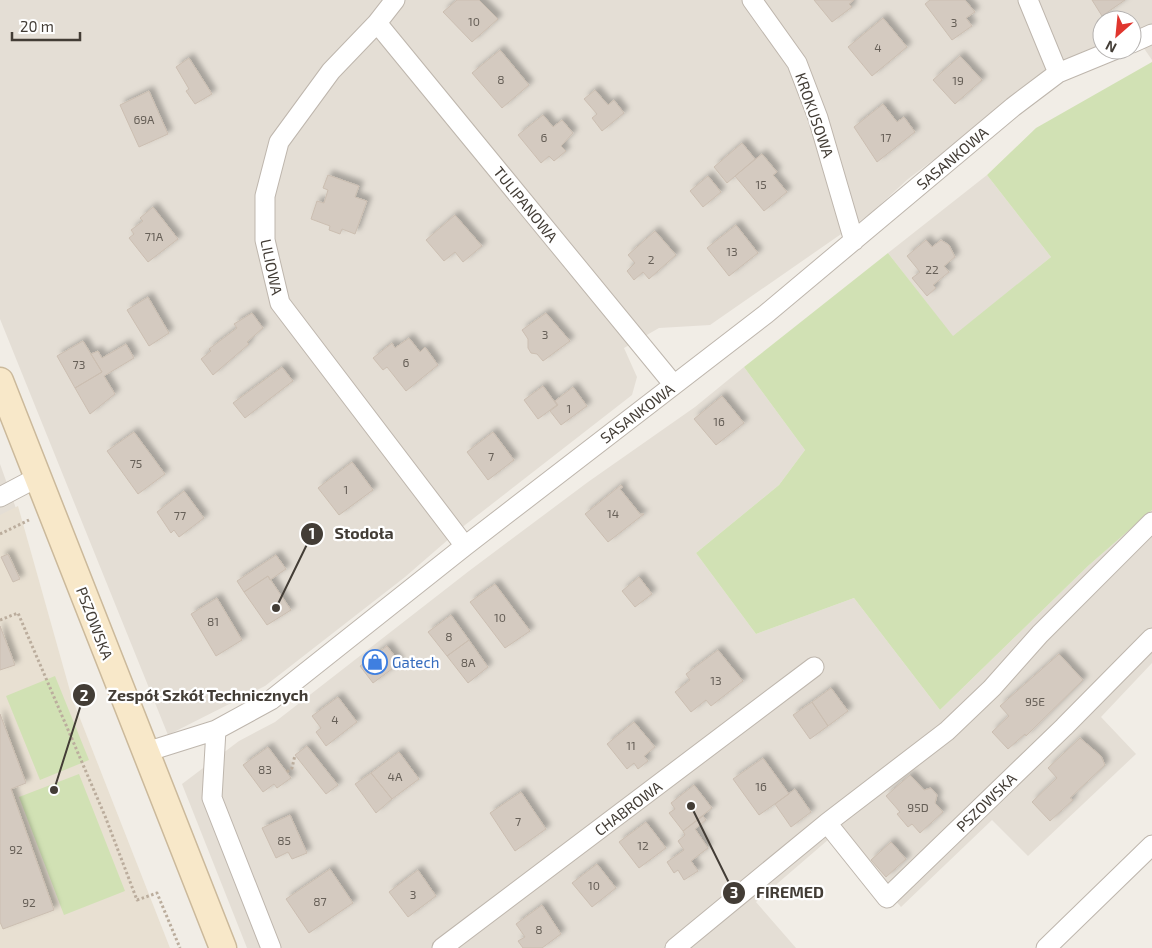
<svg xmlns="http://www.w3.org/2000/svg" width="1152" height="948" font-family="'Exo 2',sans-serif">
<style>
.residential{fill:#e4ded5}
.education{fill:#e8e0d2}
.green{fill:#d1e1b4}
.building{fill:#d4cac0;stroke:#cbbeb1;filter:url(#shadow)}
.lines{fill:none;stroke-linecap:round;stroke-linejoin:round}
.minor-casing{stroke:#beb6ad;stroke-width:21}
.secondary-casing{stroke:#cbb99b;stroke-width:29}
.path{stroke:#bbad9d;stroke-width:3;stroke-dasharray:2.5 2.5;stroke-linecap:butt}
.minor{stroke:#fff;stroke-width:19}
.secondary{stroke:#f8e8c9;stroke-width:26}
.labels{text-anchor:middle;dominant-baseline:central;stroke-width:4.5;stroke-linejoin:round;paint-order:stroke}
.number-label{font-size:12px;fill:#676058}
.street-label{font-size:15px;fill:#433d36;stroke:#fff}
.shop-label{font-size:15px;fill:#366cbe;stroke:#fff;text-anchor:start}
.leader{fill:none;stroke:#433d36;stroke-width:2}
.callout-dot{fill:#433d36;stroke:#fff;stroke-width:2}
.mark-label{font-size:15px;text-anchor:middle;font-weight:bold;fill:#fff}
.callout-label{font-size:16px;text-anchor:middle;font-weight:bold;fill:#433d36;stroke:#fff;stroke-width:4.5;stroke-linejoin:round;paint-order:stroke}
</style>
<defs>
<filter id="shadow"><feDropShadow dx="4.5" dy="-4.5" stdDeviation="2.5" flood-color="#0004"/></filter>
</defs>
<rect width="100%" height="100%" fill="#f1ede6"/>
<path class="residential" d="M0 0H1152V60L1132 31V20H1102V45L1058 66 908 179 870 214 710 325 659 328 624 348 637 377 632 395 465 525 405 577 265 686 168 735 0 319Z
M987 175 1051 257 953 337 888 253Z
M744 367 805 450 779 485 696 553 756 634 854 598 940 710 1088 566 1152 510V663L1101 717 1136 754 1028 856 992 820 901 907 836 833 756 902 796 948H247L182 784 239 741 275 722 469 571 588 482 695 407Z
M0 464 18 514 0 523Z"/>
<path class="education" d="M18 506 72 698 170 948H0V515Z"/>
<path class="green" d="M1152 62V510L1088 566 940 710 854 598 756 634 696 553 779 485 805 450 744 367 888 253 953 336 1051 257 987 175 1036 128Z
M55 676 89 760 40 780 6 696Z
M79 774 125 891 64 915 19 797Z"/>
<path class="building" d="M457 0H479L498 19 472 42 443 12Z
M814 0H854L849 4 852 7 832 22Z
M930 0H965L975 12 966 18 972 26 952 40 925 4Z
M1092 0H1125L1102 16Z
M883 18 907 47 872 76 848 47Z
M500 50 529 85 502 108 472 73Z
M960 56 982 80 955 104 933 80Z
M189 58 212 94 195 104 186 91 189 89 176 67Z
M595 90 608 105 614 100 624 113 602 131 592 118 597 114 584 99Z
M149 91 168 134 139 147 120 105Z
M883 104 897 122 904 117 915 132 877 162 854 127Z
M543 115 553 127 562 120 573 133 561 146 566 151 554 161 549 156 541 163 518 135Z
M742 143 755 159 727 183 714 167Z
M762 154 777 172 773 175 787 192 764 211 735 176Z
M328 175 359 186 355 197 367 201 355 234 342 229 340 234 329 230 330 226 311 219 317 201 324 203 328 190 323 188Z
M708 176 721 192 703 207 690 191Z
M153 207 178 239 148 262 129 238 134 234 131 230 143 221 140 218Z
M455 215 482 246 463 262 455 252 444 261 426 240Z
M736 225 758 253 729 276 707 248Z
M655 231 676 255 649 279 643 272 634 280 627 271 635 263 628 255Z
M926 240 932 247 941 240 949 245 955 257 944 266 949 272 933 285 936 288 927 296 912 278 920 272 907 256Z
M148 297 169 333 149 346 127 310Z
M252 313 263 328 247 342 249 344 213 375 201 359 211 351 209 349 237 328 234 324Z
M546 313 570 341 543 361 537 354 531 353 528 348V339L522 330Z
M409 338 420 352 425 347 438 365 406 391 387 367 383 370 373 358 392 343 395 348Z
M83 341 102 372 75 388 57 356Z
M126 344 134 358 104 376 115 394 90 414 75 388 102 372 91 354 98 351 102 358Z
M282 367 293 381 245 418 233 403Z
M543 386 557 405 538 419 524 400Z
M573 387 587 406 561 425 550 411 558 405 555 401Z
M722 396 744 423 716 445 694 419Z
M134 432 165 474 138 494 107 451Z
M493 432 514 460 488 480 467 452Z
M352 462 373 490 339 515 318 488Z
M621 485 623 487 620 489 640 514H644L608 542 585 514Z
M184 491 204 518 179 537 174 530 171 533 157 512Z
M8 554 20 579 13 582 1 557Z
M276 555 286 569 270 580 268 576 244 592 237 581Z
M268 576 291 610 267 625 244 592Z
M639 577 652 594 635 607 622 591Z
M495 584 530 631 505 648 470 602Z
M217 598 242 640 216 656 191 614Z
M451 615 469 640 447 656 428 632Z
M0 626 15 665 0 670Z
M469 640 488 667 468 683 447 656Z
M387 646 400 663 373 683 360 666Z
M718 650 743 681 711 706 706 700 691 712 675 692 690 680 686 674Z
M1059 654 1083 680 1026 736 1025 734 1008 749 992 732 1009 716 1000 706Z
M831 688 848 711 828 726 812 702Z
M338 697 357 722 326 746 316 732 321 728 312 716Z
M812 702 828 726 810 739 793 715Z
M0 714 26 783 11 789 54 910 3 929 0 922Z
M634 722 655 747 644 756 648 761 638 769 634 763 627 769 607 744Z
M1080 738 1101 756 1105 765 1070 798 1073 800 1050 821 1032 802 1057 778 1048 768Z
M307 746 338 785 326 794 295 755Z
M268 747 291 778 277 788 274 784 263 792 243 765Z
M399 752 419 779 392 799 371 773Z
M763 758 789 794 759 815 733 779Z
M371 773 392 799 376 813 355 784Z
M910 775 924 790 931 788 937 795 935 803 943 812 920 833 912 824 908 827 897 814 900 812 886 796Z
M694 785 712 808 683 831 669 813 675 809 671 803Z
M795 789 811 812 791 827 775 804Z
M521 792 546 829 515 851 490 813Z
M290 815 307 853 292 859 288 852 276 858 262 828Z
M703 816 706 820 695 829 708 848 691 861 698 871 684 880 678 870 674 873 667 862 684 850 678 841 685 835 683 831Z
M646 822 666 848 639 868 619 842Z
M891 842 906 859 886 877 871 860Z
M597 864 616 888 592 907 572 883Z
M330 869 353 903 309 933 286 899Z
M418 870 436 896 408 917 389 892Z
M542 905 561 934 542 948H523L518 941 525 937 516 924Z"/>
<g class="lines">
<defs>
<path id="minor" d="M395 0 377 23 331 71 279 142 265 196V240L280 303 465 546
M752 0 797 63 818 118 854 241
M1028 0 1058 73
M377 23 674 385
M1132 43 1152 34
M0 497 38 477
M216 730 212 798 271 948
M146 752 216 730 271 700 465 546 766 314 1013 107 1058 73 1114 50
M827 823 947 731 992 688 1040 634 1152 522
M442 948 814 667
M675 948 827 823 887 898 1064 727 1152 638
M1046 948 1152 845"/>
<path id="secondary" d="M0 381 223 948"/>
</defs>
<use href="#minor" class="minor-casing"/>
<use href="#secondary" class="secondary-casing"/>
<path class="path" d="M0 534 29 520
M0 620 18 613 105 816 137 900 157 893 180 948
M287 772 292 768 295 755"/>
<use href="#minor" class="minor"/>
<use href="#secondary" class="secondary"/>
</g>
<defs>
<symbol id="shop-ring" viewBox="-11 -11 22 22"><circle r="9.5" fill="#fff" stroke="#3f7fe0" stroke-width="1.5"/><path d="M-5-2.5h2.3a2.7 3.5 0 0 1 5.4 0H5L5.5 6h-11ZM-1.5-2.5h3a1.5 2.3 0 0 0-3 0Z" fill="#3f7fe0"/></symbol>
</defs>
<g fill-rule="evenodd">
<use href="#shop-ring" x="361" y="648" width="28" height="28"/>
</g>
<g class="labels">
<g class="number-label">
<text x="474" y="21">10</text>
<text x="954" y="22">3</text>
<text x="878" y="47">4</text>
<text x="501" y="79">8</text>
<text x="958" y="80">19</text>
<text x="144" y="119">69A</text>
<text x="544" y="137">6</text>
<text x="886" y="137">17</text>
<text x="761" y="184">15</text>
<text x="154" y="236">71A</text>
<text x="732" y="251">13</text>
<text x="651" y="259">2</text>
<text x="932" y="269">22</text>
<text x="545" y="334">3</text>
<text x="406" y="362">6</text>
<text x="79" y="364">73</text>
<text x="569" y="408">1</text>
<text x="719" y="421">16</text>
<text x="491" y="456">7</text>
<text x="136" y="463">75</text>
<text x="346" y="489">1</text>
<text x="613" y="513">14</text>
<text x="180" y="515">77</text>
<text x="500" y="617">10</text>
<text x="213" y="621">81</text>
<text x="449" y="636">8</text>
<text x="468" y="662">8A</text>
<text x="716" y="680">13</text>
<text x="1035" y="701">95E</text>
<text x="335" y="719">4</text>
<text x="631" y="745">11</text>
<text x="265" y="769">83</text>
<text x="395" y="776">4A</text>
<text x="761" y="786">16</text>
<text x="918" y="807">95D</text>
<text x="518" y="821">7</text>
<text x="284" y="840">85</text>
<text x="643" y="845">12</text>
<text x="16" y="849">92</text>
<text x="594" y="885">10</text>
<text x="413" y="894">3</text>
<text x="320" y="901">87</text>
<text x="29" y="902">92</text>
<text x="539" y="929">8</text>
</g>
<g class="street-label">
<text transform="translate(815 115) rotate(71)">KROKUSOWA</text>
<text transform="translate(952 158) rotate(-40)">SASANKOWA</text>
<text transform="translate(526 204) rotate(51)">TULIPANOWA</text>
<text transform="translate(272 267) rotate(78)">LILIOWA</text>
<text transform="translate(637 413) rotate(-37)">SASANKOWA</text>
<text transform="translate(95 623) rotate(69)">PSZOWSKA</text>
<text transform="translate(986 802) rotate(-44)">PSZOWSKA</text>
<text transform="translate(628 808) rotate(-37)">CHABROWA</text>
</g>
<g class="shop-label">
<text x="392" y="662">Gatech</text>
</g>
</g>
<path class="leader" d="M276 608L312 534M54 790L84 695M691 806L734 893"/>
<g class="callout-dot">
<circle cx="276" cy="608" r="5"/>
<circle cx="54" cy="790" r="5"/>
<circle cx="691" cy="806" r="5"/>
<circle cx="312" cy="534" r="12"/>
<circle cx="84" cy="695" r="12"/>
<circle cx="734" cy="893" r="12"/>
</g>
<g class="mark-label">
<text x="312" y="539">1</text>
<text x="84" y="701">2</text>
<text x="734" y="898">3</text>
</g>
<g class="callout-label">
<text x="364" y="539">Stodoła</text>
<text x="208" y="701">Zespół Szkół Technicznych</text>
<text x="790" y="898">FIREMED</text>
</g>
<g transform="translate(1117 35) rotate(207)"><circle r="24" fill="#ffffff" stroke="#b4b1af"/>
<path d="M0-4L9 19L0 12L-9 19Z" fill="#e0362e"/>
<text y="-8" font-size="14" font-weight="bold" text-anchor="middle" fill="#433d36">N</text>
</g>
<path d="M12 32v8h68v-8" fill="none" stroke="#433d36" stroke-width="2.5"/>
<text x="20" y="32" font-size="15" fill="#433d36" stroke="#ffffff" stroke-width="4" paint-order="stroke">20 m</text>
</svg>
